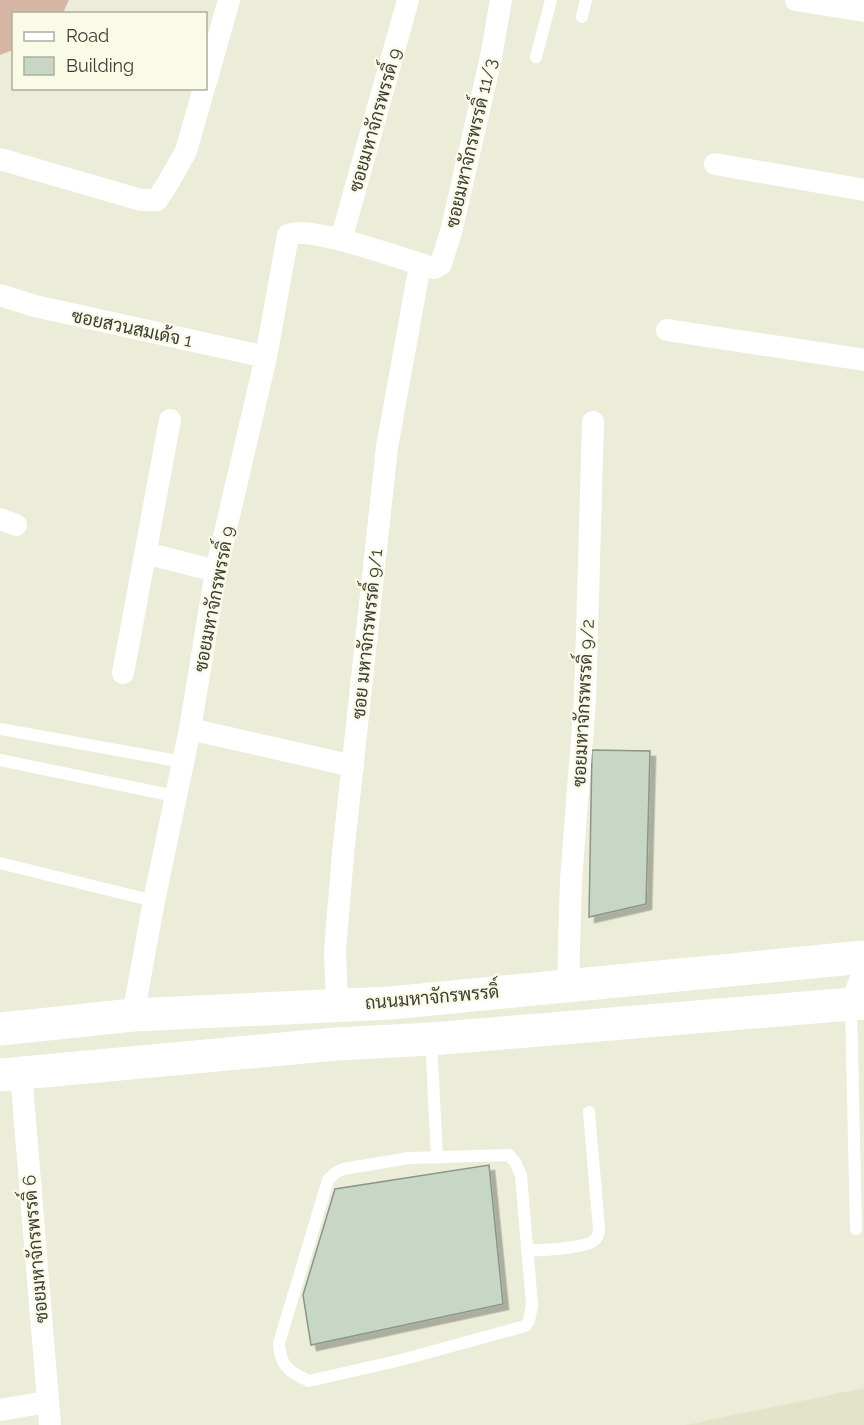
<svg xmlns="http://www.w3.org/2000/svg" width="864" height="1425" font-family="Raleway,Sarabun,sans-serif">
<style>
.built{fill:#e1e4c8}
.green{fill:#d6b7a5}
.building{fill:#c8d6c6;stroke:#899788;stroke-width:1.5;filter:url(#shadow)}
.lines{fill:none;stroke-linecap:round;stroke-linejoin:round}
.service{stroke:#fff;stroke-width:12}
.minor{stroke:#fff;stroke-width:22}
.primary{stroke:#fff;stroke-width:33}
.labels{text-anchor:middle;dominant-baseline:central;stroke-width:4.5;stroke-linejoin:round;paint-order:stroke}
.street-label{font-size:18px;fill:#3c3c34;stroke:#f9fbe6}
</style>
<defs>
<filter id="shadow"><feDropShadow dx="5.5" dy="5.5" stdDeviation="0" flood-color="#0004"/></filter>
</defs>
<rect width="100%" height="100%" fill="#ebedd9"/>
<path class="built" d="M864 1388V1425H686Z"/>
<path class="green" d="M0 0H69L63 13 14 14 13 50 0 55Z"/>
<path class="building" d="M592 750 650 751 646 904 589 917Z
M489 1165 503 1304 311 1345 303 1295 335 1189Z"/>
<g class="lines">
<path class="service" d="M582 17 586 0
M536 57 551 0
M0 729 183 762
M0 760 175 796
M0 863 154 901
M851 1006 856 1229
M431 1039 437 1158
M509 1155 515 1162 521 1175 532 1305 529 1321 525 1326 401 1360 309 1381C289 1372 280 1366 279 1343L328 1180 335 1173 343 1169 409 1158Z
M527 1250C540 1251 584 1248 593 1241 598 1238 599 1234 599 1229L589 1112"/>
<path class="minor" d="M796 0 864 11
M206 82 229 0
M0 159 141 200H157L168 183 186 151 204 88
M715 164 864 190
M341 240 408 0
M0 295 35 306 266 357
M667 330 864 360
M0 519 16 525
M145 553 216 571
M123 673 170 420
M190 729 353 766
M568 984 571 880 585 700 593 422
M851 1004 864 970
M337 1005 335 951 343 854 387 447 420 265
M133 1015 154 901 190 729 216 571 266 357 288 235C310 224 406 261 434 268L441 264 452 228 491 57 501 0
M21 1073 50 1425
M0 1410 47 1402"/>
<path class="primary" d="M0 1029 133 1015 391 1003 864 957
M0 1075 336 1044 431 1039 864 1003"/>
</g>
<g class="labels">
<g class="street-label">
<text transform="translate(375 120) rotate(-74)">ซอยมหาจักรพรรดิ์ 9</text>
<text transform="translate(471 143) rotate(-77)">ซอยมหาจักรพรรดิ์ 11/3</text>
<text transform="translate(132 328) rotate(12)">ซอยสวนสมเด้จ 1</text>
<text transform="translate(214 599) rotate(-79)">ซอยมหาจักรพรรดิ์ 9</text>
<text transform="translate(367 634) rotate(-84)">ซอย มหาจักรพรรดิ์ 9/1</text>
<text transform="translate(583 703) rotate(-87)">ซอยมหาจักรพรรดิ์ 9/2</text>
<text transform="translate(432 997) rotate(-5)">ถนนมหาจักรพรรดิ์</text>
<text transform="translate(35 1249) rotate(-95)">ซอยมหาจักรพรรดิ์ 6</text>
</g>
</g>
<rect x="12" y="12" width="195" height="78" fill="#f9fbe6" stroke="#adaf9f" stroke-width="1.5"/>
<rect x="24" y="32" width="30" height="9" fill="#ffffff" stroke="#adaf9f" stroke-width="1.5"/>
<text x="66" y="42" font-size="18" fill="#3c3c34">Road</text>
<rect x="24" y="57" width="30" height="18" fill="#c8d6c6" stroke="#adaf9f" stroke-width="1.5"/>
<text x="66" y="72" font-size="18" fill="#3c3c34">Building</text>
</svg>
